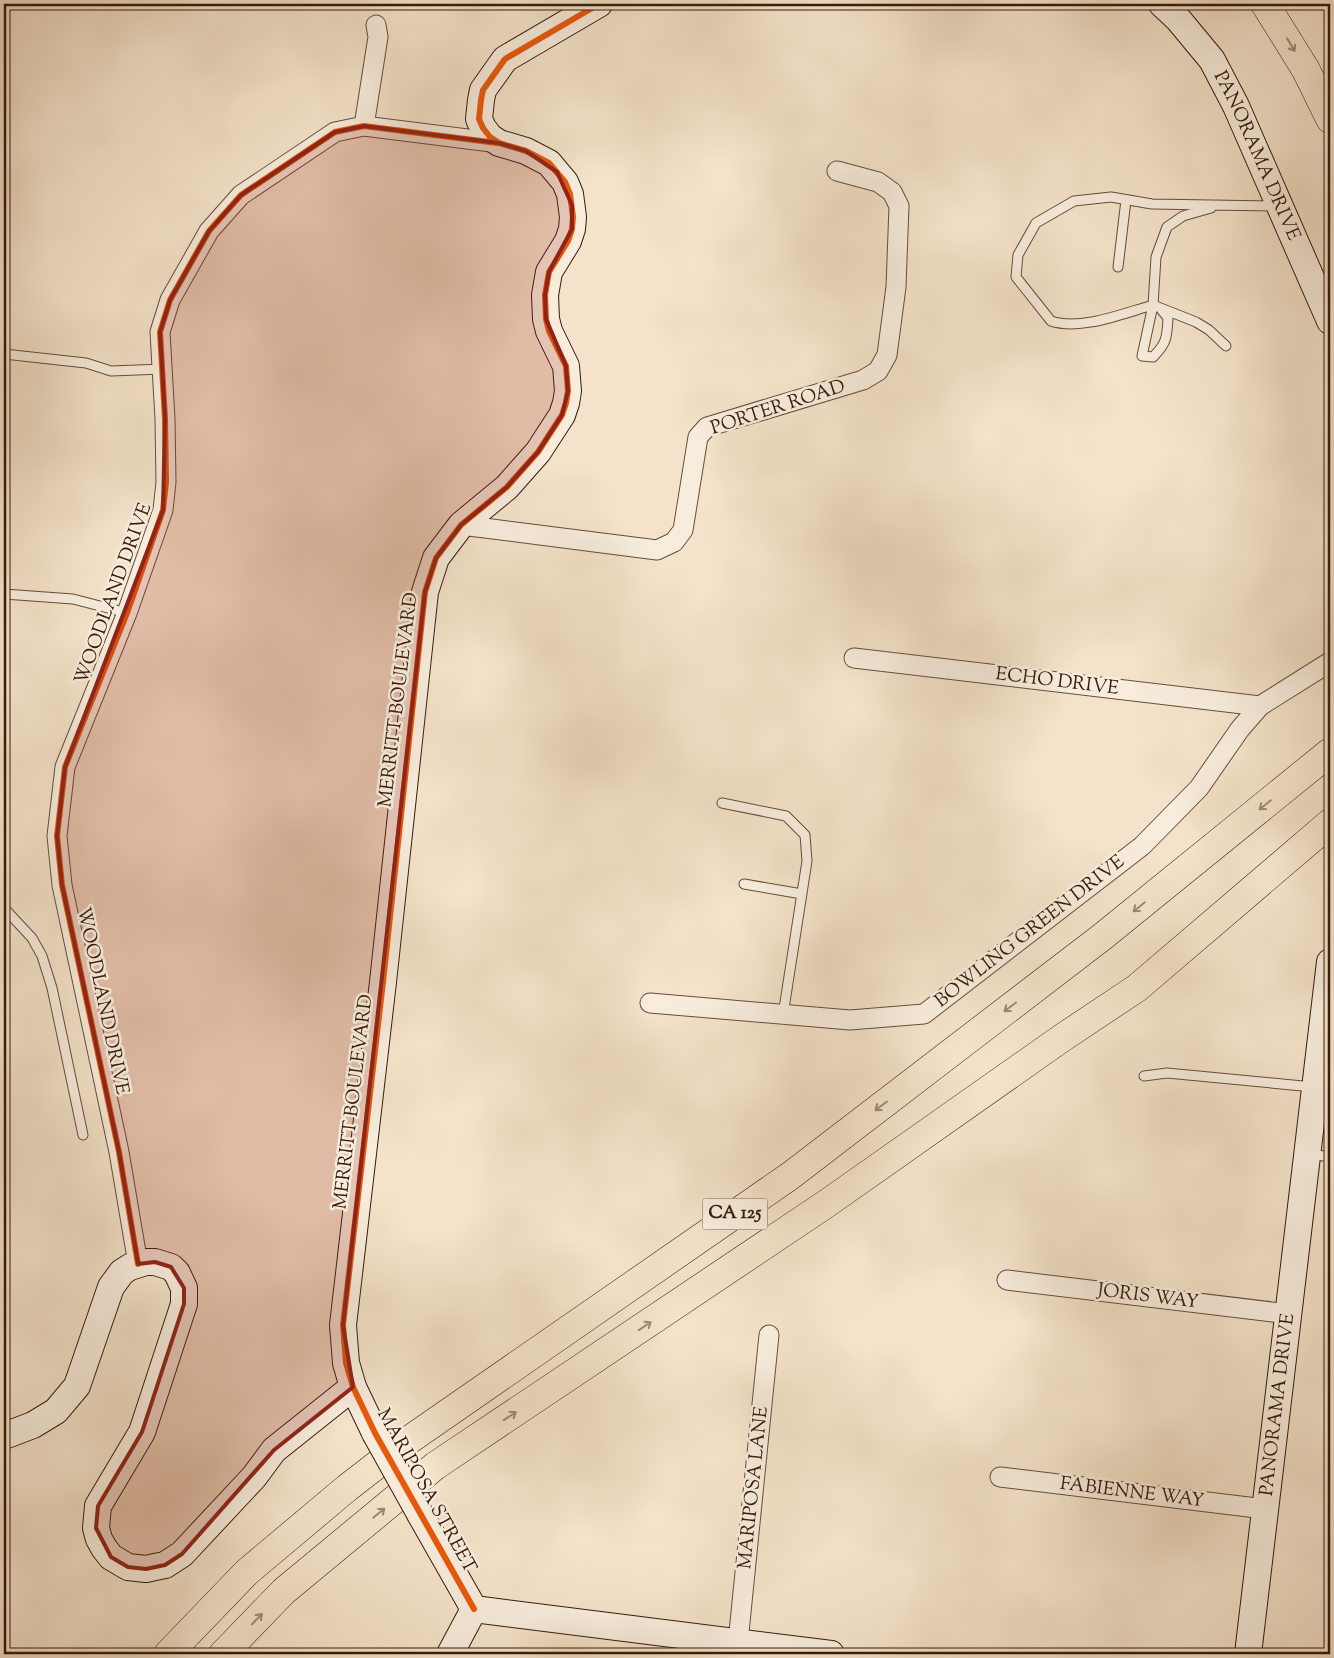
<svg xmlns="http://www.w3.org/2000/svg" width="1334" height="1658" font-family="'Sorts Mill Goudy',serif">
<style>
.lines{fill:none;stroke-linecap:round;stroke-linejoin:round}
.lane-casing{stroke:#664d3c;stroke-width:11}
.street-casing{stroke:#664d3c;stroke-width:21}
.secondary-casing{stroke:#361b0c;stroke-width:28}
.highway-casing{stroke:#361b0c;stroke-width:29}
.lane{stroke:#f8eddd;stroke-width:9}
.street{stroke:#f8eddd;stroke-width:19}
.secondary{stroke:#f8eddd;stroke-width:26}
.highway{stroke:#f4e3ca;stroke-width:28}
.secondary-bridge-casing{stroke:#361b0c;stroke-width:28;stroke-linecap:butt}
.secondary-bridge{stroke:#f8eddd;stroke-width:26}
.cycleway-casing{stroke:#f8eddd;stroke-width:9}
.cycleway{stroke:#e8590c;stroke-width:6}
.oneway{stroke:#9e8974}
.marked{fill:#8f2418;fill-opacity:0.2;stroke:#8f2418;stroke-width:4;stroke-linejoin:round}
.labels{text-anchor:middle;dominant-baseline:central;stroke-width:5;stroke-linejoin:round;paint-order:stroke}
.shield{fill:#f8eddd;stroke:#705a4b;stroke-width:1}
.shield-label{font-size:18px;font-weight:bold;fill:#361b0c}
.street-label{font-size:19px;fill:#361b0c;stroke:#f8eddd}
</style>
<rect width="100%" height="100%" fill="#f4e3ca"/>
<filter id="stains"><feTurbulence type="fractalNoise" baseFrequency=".004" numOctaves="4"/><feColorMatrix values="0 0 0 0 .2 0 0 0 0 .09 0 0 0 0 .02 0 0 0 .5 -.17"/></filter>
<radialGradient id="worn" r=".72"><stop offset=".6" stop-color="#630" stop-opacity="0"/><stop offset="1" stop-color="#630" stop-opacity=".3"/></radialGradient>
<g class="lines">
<defs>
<path id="lane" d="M1321 4 1330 6
M1211 208 1183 216 1167 227 1156 257 1153 305 1196 322 1209 330 1226 346
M1118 267 1126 200
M1160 308 1168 318C1167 337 1167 343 1153 357L1142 356 1153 305C1124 313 1081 331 1051 321L1016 277 1018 255 1036 223 1074 201 1111 197 1152 204 1277 206
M4 354 86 363 111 371 163 369
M4 594 73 599 127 613
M722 803 786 816 805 835 807 861 783 1015
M744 884 802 894
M4 908 32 938 42 956 52 988 83 1135
M1144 1076 1167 1073 1313 1087
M1310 1154 1330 1157"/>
<path id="street" d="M364 126 378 37 376 25
M461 525 657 550 674 542 683 530 698 437 707 427 863 380 878 371 887 355 896 287 899 206 892 192 878 182 837 171
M854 658 1260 706
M650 1003 850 1020 924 1014 1142 846 1199 788 1240 729 1260 706 1330 662
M138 1264 119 1152 62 885 57 836 65 767 127 613 163 510 166 482 165 419 160 332 170 300 209 231 241 195 335 132 364 126 499 143
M1007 1280 1289 1314
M1000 1477 1265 1509
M738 1642 769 1335"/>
<g id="secondary">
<path id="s1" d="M1162 4 1178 19 1212 60 1236 106 1330 321"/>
<path d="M375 1433 353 1387 346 1363 343 1325 383 982 425 592 436 558 461 525 507 487 538 452 562 415 566 403 568 391 566 366 549 331 546 319 545 295 549 272 568 241 572 229 573 217 570 194 565 182 549 163 526 151 499 143 490 137 483 128 479 119 481 100 483 90 505 59 599 4"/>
<path d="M4 1436 33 1425 56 1411 77 1386 111 1287 122 1272 130 1267 146 1262H155L171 1267 177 1273 184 1288V1304L142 1432 98 1506 96 1528 99 1539 104 1548 111 1557 128 1567 146 1569 155 1567 165 1565 182 1554 254 1477 274 1450 353 1387"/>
<path d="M420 1514 474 1609"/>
<path d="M474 1609 831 1654"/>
<path d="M450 1654 474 1609"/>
<path id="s2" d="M1248 1654 1330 962"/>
</g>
<path id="highway" d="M1265 4 1306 70 1330 119
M168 1654 247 1572 347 1488 409 1440 790 1176 1102 937 1330 752
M223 1654 284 1591 435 1466 826 1204 1062 1038 1137 988 1330 823"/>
</defs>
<use href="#lane" class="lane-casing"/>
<use href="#street" class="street-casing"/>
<use href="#secondary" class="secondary-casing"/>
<use href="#highway" class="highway-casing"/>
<use href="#lane" class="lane"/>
<use href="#street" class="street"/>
<use href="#secondary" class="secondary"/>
<use href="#highway" class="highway"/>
<defs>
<path id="secondary-bridge" d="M375 1433 420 1514"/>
</defs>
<use href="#secondary-bridge" class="secondary-bridge-casing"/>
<use href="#secondary-bridge" class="secondary-bridge"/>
<defs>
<path id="cycleway" d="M138 1264 119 1152 62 885 57 836 65 767 127 613 163 510 166 482 165 419 160 332 170 300 209 231 241 195 335 132 364 126 497 143
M474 1609 375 1433 353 1387 346 1363 343 1325 383 982 425 592 436 558 461 525 507 487 538 452 562 415 566 403 568 391 566 366 549 331 546 319 545 295 549 272 568 241 572 229 573 217 570 194 565 182 549 163 526 151 499 143 490 137 483 128 479 119 481 100 483 90 505 59 599 4"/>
</defs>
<use href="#cycleway" class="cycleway-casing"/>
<use href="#cycleway" class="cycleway"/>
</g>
<defs><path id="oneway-shaft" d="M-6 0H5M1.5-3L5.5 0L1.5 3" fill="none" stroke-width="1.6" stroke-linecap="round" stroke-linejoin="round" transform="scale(1.25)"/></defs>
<g class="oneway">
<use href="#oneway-shaft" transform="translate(1291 45) rotate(59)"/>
<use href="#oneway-shaft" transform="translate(1265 805) rotate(141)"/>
<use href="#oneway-shaft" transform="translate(1139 907) rotate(141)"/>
<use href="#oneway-shaft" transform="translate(1010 1007) rotate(143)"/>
<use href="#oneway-shaft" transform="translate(881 1106) rotate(143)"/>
<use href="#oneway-shaft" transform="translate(645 1326) rotate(-34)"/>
<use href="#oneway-shaft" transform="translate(510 1416) rotate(-34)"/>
<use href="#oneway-shaft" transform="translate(379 1513) rotate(-39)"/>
<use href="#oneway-shaft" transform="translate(257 1619) rotate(-46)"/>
</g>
<path class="marked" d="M364 126 499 143 526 151 557 172 572 205V229L549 272 545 295 546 319 566 366 568 391 562 415 538 452 507 487 461 525 436 558 425 592 343 1325 353 1387 274 1450 182 1554 165 1565 146 1569 128 1567 111 1557 96 1528 98 1506 142 1432 184 1304V1288L171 1267 155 1262 138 1264 119 1152 62 885 57 836 65 767 163 510 165 419 160 332 170 300 209 231 241 195 335 132Z"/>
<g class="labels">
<rect class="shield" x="702.5" y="1198.5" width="65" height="31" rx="4"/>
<g class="shield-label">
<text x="735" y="1214">CA 125</text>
</g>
<g class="street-label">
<text stroke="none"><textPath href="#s1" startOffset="181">PANORAMA DRIVE</textPath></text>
<text transform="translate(778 408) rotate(-18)">PORTER ROAD</text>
<text transform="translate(114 594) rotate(-70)">WOODLAND DRIVE</text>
<text transform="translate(1057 682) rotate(7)">ECHO DRIVE</text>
<text transform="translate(399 700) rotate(-83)">MERRITT BOULEVARD</text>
<text transform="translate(1030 932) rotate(-38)">BOWLING GREEN DRIVE</text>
<text transform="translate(102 1001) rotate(78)">WOODLAND DRIVE</text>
<text transform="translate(354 1102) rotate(-83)">MERRITT BOULEVARD</text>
<text transform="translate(1148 1297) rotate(7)">JORIS WAY</text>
<text stroke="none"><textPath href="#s2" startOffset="251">PANORAMA DRIVE</textPath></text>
<text transform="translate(754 1488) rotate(-84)">MARIPOSA LANE</text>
<text transform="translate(426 1491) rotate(61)">MARIPOSA STREET</text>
<text transform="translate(1132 1493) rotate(7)">FABIENNE WAY</text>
</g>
</g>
<rect width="1334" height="1658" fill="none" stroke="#f4e3ca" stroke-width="20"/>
<rect x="5" y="5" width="1324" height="1648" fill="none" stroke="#361b0c" stroke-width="2.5"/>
<rect x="10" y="10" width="1314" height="1638" fill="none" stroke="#361b0c"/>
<rect width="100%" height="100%" filter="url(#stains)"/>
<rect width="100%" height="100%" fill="url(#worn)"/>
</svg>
